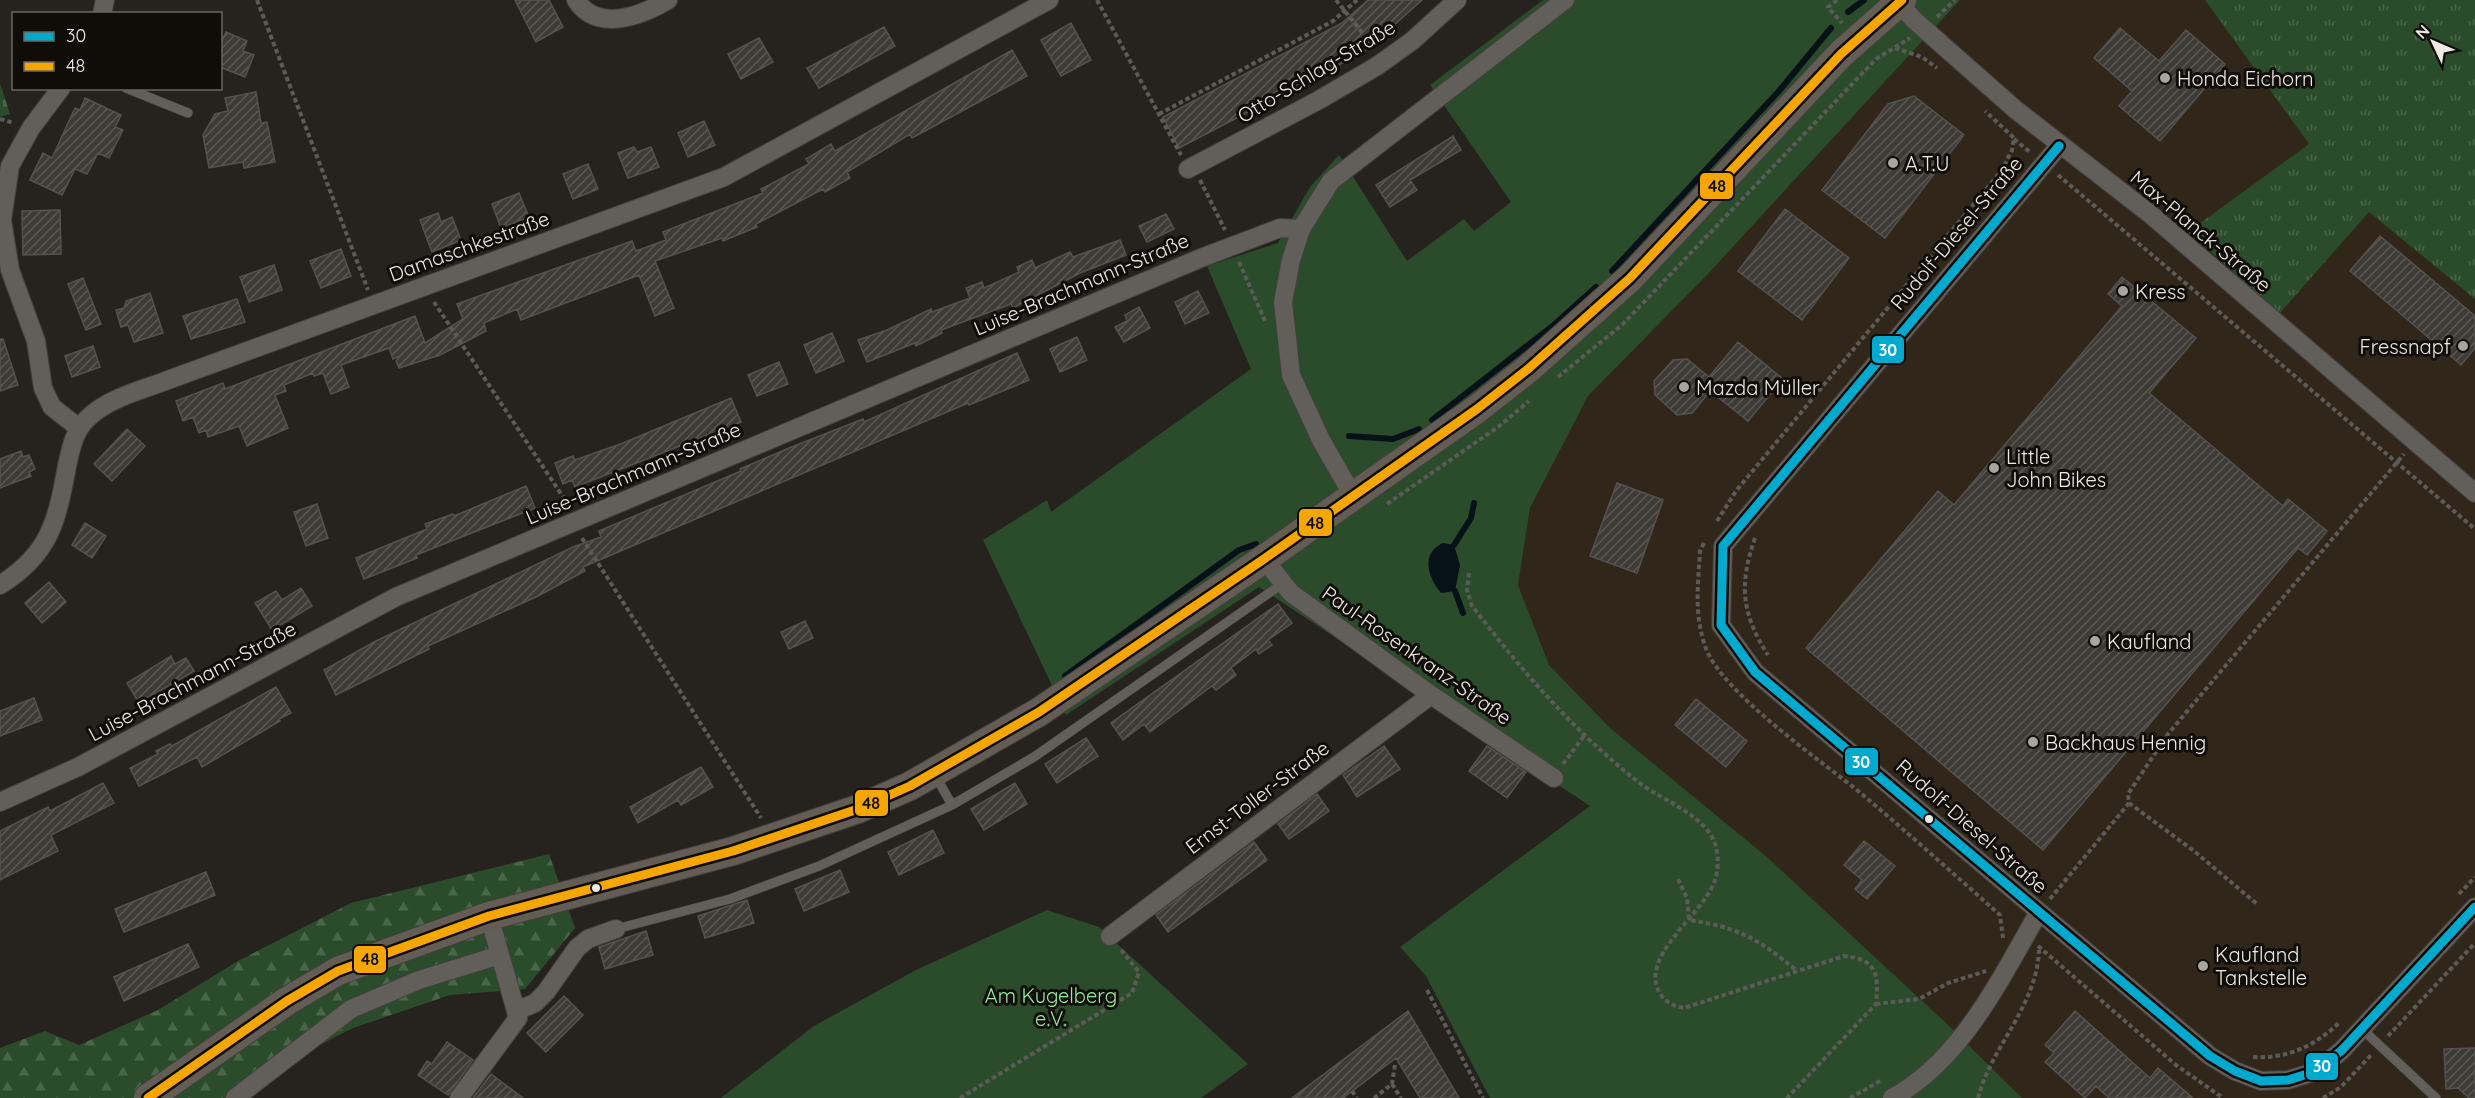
<svg xmlns="http://www.w3.org/2000/svg" width="2475" height="1098" font-family="Quicksand,sans-serif">
<style>
.built{fill:#30271a}
.grass{fill:url(#grass-tufts)}
.forest{fill:url(#forest-firs)}
.cemetery{fill:url(#cemetery-stones)}
.green{fill:#2b4c2b}
.water{fill:#061217}
.lines{fill:none;stroke-linecap:round;stroke-linejoin:round}
.stream{stroke:#061217;stroke-width:6}
.building{fill:url(#building-hatch);stroke:#55524e;stroke-width:1.5}
.lane-casing{stroke:#44403d;stroke-width:10}
.street-casing{stroke:#44403d;stroke-width:20}
.primary-casing{stroke:#44403d;stroke-width:30}
.path{stroke:#5d5b58;stroke-width:4;stroke-dasharray:4.5 3;stroke-linecap:butt}
.lane{stroke:#625e5a;stroke-width:9}
.street{stroke:#625e5a;stroke-width:18}
.primary{stroke:#645d55;stroke-width:28}
.bus-1-casing{stroke:#100d09;stroke-width:14}
.bus-2-casing{stroke:#100d09;stroke-width:14}
.bus-1{stroke:#00a9ce;stroke-width:9}
.bus-2{stroke:#f7a600;stroke-width:9}
.poi-dot{fill:#a8a49e;stroke:#100d09;stroke-width:2}
.bus-dot{fill:#eeeae3;stroke:#100d09;stroke-width:2}
.labels{text-anchor:middle;dominant-baseline:central;stroke-width:6;stroke-linejoin:round;paint-order:stroke}
.street-label{font-size:20px;fill:#eeeae3;stroke:#100d09}
.poi-label{font-size:20px;fill:#eeeae3;stroke:#100d09;text-anchor:start}
.park-label{font-size:20px;fill:#94f095;stroke:#100d09}
.line-badge{stroke:#100d09;stroke-width:2}
.badge-label{font-size:16px;text-anchor:middle;font-weight:bold;fill:#fff}
.pale-badge-label{font-size:16px;text-anchor:middle;font-weight:bold;fill:#111}
</style>
<defs>
<pattern id="grass-tufts" width="24" height="20" patternUnits="userSpaceOnUse" patternTransform="scale(1.5)"><rect width="24" height="20" fill="#2b4c2b"/><path d="M3 7l-1-3M5 7V3M7 7l1-3M15 17l-1-3M17 17v-4M19 17l1-3" fill="none" stroke="#4a664a"/></pattern>
<pattern id="forest-firs" width="22" height="20" patternUnits="userSpaceOnUse" patternTransform="scale(1.5)"><rect width="22" height="20" fill="#2b4c2b"/><path d="M5 1l3.5 6h-7zM16 11l3.5 6h-7z" fill="#4a664a"/></pattern>
<pattern id="cemetery-stones" width="16" height="16" patternUnits="userSpaceOnUse" patternTransform="scale(1.5)"><rect width="16" height="16" fill="#2b4c2b"/><path d="M2 7V4a2 2 0 0 1 4 0v3zM10 15v-3a2 2 0 0 1 4 0v3z" fill="#4a664a"/></pattern>
<pattern id="building-hatch" width="6" height="6" patternUnits="userSpaceOnUse" patternTransform="scale(1.5)"><rect width="6" height="6" fill="#3e3b37"/><path d="M-1 1l2-2M0 6l6-6M5 7l2-2" fill="none" stroke="#5a5854"/></pattern>
</defs>
<rect width="100%" height="100%" fill="#26231e"/>
<path class="built" d="M1960 0H2205L2309 144 2188 232 2280 313 2369 212 2475 299V1098H2022L1947 1024 1767 857 1610 728 1549 665 1518 585 1530 508 1588 396 1707 275Z"/>
<path class="grass" d="M2205 0H2475V299L2369 212 2280 313 2188 232 2309 144Z"/>
<path class="forest" d="M549 854 575 928 525 989 450 995 353 1028 267 1072 233 1098H0V1048L45 1031 79 1045 158 1010 238 961 351 903Z"/>
<path class="cemetery" d="M0 83 10 114 0 117Z"/>
<path class="green" d="M1543 0H1960L1707 275 1588 396 1530 508 1518 585 1549 665 1610 728 1767 857 1947 1024 2022 1098H1490L1426 976 1400 947 1590 806 1259 587 1066 715 983 540 1047 500 1051 512 1251 369 1207 266 1278 243 1310 187 1339 155 1407 261 1464 219 1474 231 1511 202 1430 85Z
M1047 910 1099 927 1248 1064 1201 1098H721L814 1026 916 970Z"/>
<path class="water" d="M1443 543 1454 545 1460 565 1455 591 1441 593C1428 578 1420 553 1443 543Z"/>
<g class="lines">
<path class="stream" d="M1848 12 1864 0
M1612 271 1779 91 1831 28
M1432 420 1555 324 1596 287
M1349 436 1393 439 1419 429
M1454 545 1471 518 1474 503
M1455 591 1463 613
M1065 676 1239 550 1256 544"/>
</g>
<path class="building" d="M515 0H549L563 27 536 42Z
M1368 0H1422L1364 52 1179 148 1163 117 1342 23Z
M1071 23 1091 60 1061 76 1041 40Z
M884 27 895 46 819 88 807 68Z
M2120 28 2159 61 2186 30 2225 64 2160 141 2119 106 2132 91 2094 58Z
M226 32 247 41 243 51 254 55 245 77 220 67V45Z
M759 38 773 62 741 79 728 54Z
M1012 50 1027 76 912 138 910 134 847 172 850 178 825 192 823 189 756 224 757 227 723 241 722 238 655 261 674 308 655 316 639 275 521 320 517 309 484 323 486 331 440 355 399 368 396 361 400 356 393 359 389 348 341 365 349 387 331 394 323 373 314 376 313 373 284 385 286 391 275 395 288 428 247 446 239 426 208 437 206 430 199 433 193 417 183 421 176 401 223 383 225 389 415 316 425 343 463 319 457 304 632 241 636 251 666 240 663 232 763 193 761 189 809 164 806 159 831 144 835 151Z
M256 92 261 123 267 122 275 162 244 168 243 162 209 168 203 135 215 114 228 111 225 98Z
M1914 96 1964 135 1885 238 1822 190 1888 104Z
M85 98 121 115 115 127 123 130 109 158 98 153 87 174 75 169 62 195 30 180 43 153 52 158 75 108 80 110Z
M704 121 715 145 688 157 678 133Z
M1453 136 1461 150 1410 180 1417 190 1390 207 1376 185Z
M634 147 637 152 651 147 659 167 628 178 618 153Z
M588 164 598 189 573 199 563 174Z
M519 193 529 217 501 228 492 204Z
M1785 209 1849 258 1802 320 1738 271Z
M60 210 61 254 23 255 22 211Z
M438 213 441 222 452 217 461 240 432 252 420 220Z
M1166 214 1174 229 1147 242 1139 226Z
M2380 236 2475 316V348L2461 365 2350 271Z
M1120 240 1126 255 1080 273 1013 308 1011 304 941 330 942 333 916 346 915 343 867 362 858 340 887 330 931 309 932 312 970 298 966 288 982 282 984 288 1019 272 1017 267 1032 260 1035 268 1070 252 1073 257Z
M341 249 351 276 321 288 310 261Z
M274 265 282 290 249 302 240 277Z
M2122 277 2196 338 2149 393 2283 506 2288 499 2327 531 2307 555 2298 548 2043 850 1806 648 1938 491 1954 505 2122 306 2108 294Z
M83 278 101 324 86 330 68 284Z
M1198 291 1209 313 1185 324 1175 302Z
M150 293 163 333 134 342 128 325 121 327 116 310 124 308 126 301Z
M237 299 245 322 191 339 183 316Z
M1139 307 1150 328 1124 342 1115 327 1127 321 1125 315Z
M832 333 844 361 816 373 804 345Z
M1077 337 1087 360 1060 372 1050 349Z
M0 339H3L18 385 0 391Z
M1738 342 1783 379 1748 421 1710 391 1692 413 1677 415 1655 395 1654 381 1673 360 1687 359 1709 377Z
M93 346 100 367 72 377 65 356Z
M1017 353 1029 380 969 405 968 403 583 567 585 571 538 596 428 646 429 649 336 695 324 670 374 642 573 547 601 537 599 531 741 471 740 469 789 448 863 419 864 422Z
M779 362 788 384 757 396 748 375Z
M731 398 741 422 575 487 572 480 563 484 555 463 573 456 575 460 623 443Z
M127 429 145 446 112 481 94 464Z
M21 451 23 457 29 455 35 469 29 472 31 476 0 488V459Z
M1617 483 1663 500 1637 573 1590 556Z
M526 486 535 508 416 555 417 558 364 579 356 558 427 529 425 524 453 514 454 516Z
M317 504 328 538 306 546 294 512Z
M85 523 106 536 92 558 72 545Z
M49 582 66 602 42 623 25 603Z
M301 588 312 606 272 630 255 603 276 591 282 600Z
M1278 604 1292 623 1268 640 1272 645 1259 654 1256 649 1231 668 1236 675 1216 690 1212 686 1150 732 1144 724 1123 740 1111 723Z
M805 621 813 638 789 649 781 632Z
M171 656 175 664 186 658 194 671 139 703 127 683Z
M276 687 291 713 279 719 280 721 202 767 197 757 139 786 130 768 158 754 156 751 170 744 172 746Z
M34 698 42 720 0 736V711Z
M1696 699 1747 741 1726 767 1675 725Z
M1086 738 1098 756 1057 783 1045 764Z
M1384 746 1400 769 1357 797 1343 775Z
M1487 746 1526 772 1507 798 1469 771Z
M701 767 713 787 681 805 678 800 638 823 630 807Z
M103 783 114 803 51 835 58 851 0 880V831L48 807 50 811Z
M1015 783 1027 804 984 830 971 809Z
M1317 794 1329 811 1289 839 1278 824Z
M933 830 944 853 899 875 888 852Z
M1864 841 1895 866 1867 899 1855 889 1862 880 1844 865Z
M1254 842 1267 860 1168 932 1156 915Z
M840 870 849 892 804 911 795 889Z
M206 872 215 895 124 932 115 909Z
M747 900 754 923 705 938 698 916Z
M646 931 653 955 605 969 599 947Z
M188 944 199 967 124 1001 114 977Z
M564 996 583 1015 546 1052 527 1033Z
M1408 1011 1459 1098H1420L1396 1058 1343 1098H1292Z
M2075 1011 2150 1078 2158 1068 2193 1098H2109L2096 1086 2085 1098 2045 1062 2054 1053 2045 1045Z
M447 1042 473 1060 448 1095 418 1075 427 1061 432 1064Z
M2475 1048V1098H2469L2458 1088 2446 1089 2444 1049Z
M491 1074 523 1098H473Z"/>
<g class="lines">
<defs>
<path id="lane" d="M126 88 188 113
M952 805 1034 757 1282 584
M616 929 730 899 819 866 952 805 935 775
M2362 1029 2436 1098"/>
<path id="street" d="M576 0C597 33 641 16 668 0
M1899 3 1914 20 2016 110 2150 214 2475 493
M102 14 105 0
M61 88 31 128 10 166 2 220 10 270 36 341 43 388 52 407 79 428
M2059 146 1723 546 1721 625 1755 672 2210 1056 2235 1071 2261 1081 2288 1080 2317 1071 2342 1050 2475 907
M1188 169 1319 100 1377 66 1412 41 1457 0
M1353 496 1321 440 1291 375 1283 302 1291 260 1301 229 1331 181 1565 0
M1264 559 1291 593 1431 695 1554 778
M0 585C50 554 57 521 67 466 71 448 74 430 89 417 109 398 142 390 168 380L724 177 1049 0
M0 802 78 767 396 597 1201 258 1280 228 1301 229
M1110 936 1431 695
M516 1011 535 1003 546 992 577 948 588 939 616 929
M235 1098 351 1009 419 980 500 955
M459 1098 518 1018 489 916
M1892 1098C1962 1060 2000 979 2039 912"/>
<path id="primary" d="M148 1098 287 1001 338 971 489 916 733 851 858 809 910 786 1039 712 1264 559 1477 409 1528 369 1630 278 1841 54 1902 0"/>
</defs>
<use href="#lane" class="lane-casing"/>
<use href="#street" class="street-casing"/>
<use href="#primary" class="primary-casing"/>
<path class="path" d="M257 0 368 290
M1097 0 1181 155
M1336 0 1373 46
M1837 0 1828 7 1842 23
M1937 17 1955 0
M1895 48 1922 57 1937 68
M1159 114 1333 21 1357 0
M0 119 14 123
M2014 139 2031 153
M2058 175 2475 529
M1200 180 1225 230
M1239 262 1265 321
M434 302 569 506
M1558 377 1623 324 1876 59 1910 38
M1387 504 1498 427 1529 401
M1717 521 1736 491 2002 170 2012 150 2014 138 1985 111
M582 538 761 818
M1755 538C1739 584 1741 613 1768 655
M1704 543 1700 551C1698 584 1694 614 1705 646 1721 693 1822 761 1863 795 1909 834 1955 875 2000 915L2003 938
M1469 573 1467 590 1472 606C1523 672 1575 733 1641 784 1665 802 1708 816 1716 847 1719 858 1718 873 1714 883 1701 916 1636 959 1661 995 1667 1003 1673 1006 1684 1008L1844 956C1877 959 1879 975 1876 1004L1787 1098
M1563 764 1584 736
M2129 803 2194 851 2257 904
M1678 879 1687 898 1689 920C1740 928 1757 938 1796 970
M2459 894 2475 877
M2050 899 2129 803 2128 794 2168 734 2404 454
M2038 946 2176 1065 2223 1098
M1427 990 1483 1098
M1876 1004 1919 999 1948 983 1986 971
M2388 1036 2475 943
M2253 1057C2287 1059 2315 1046 2340 1022
M1392 1084 1401 1098
M1352 1091 1357 1098
M960 1098 1132 993 1139 972 1121 950
M1374 1098 1392 1084 1395 1064
M1850 1098 1882 1080
M1978 1098C1991 1047 2037 1006 2039 950
M2323 1098 2341 1087 2371 1055"/>
<use href="#lane" class="lane"/>
<use href="#street" class="street"/>
<use href="#primary" class="primary"/>
<defs>
<path id="bus-1" d="M2059 146 1723 546 1721 625 1755 672 2210 1056 2235 1071 2261 1081 2288 1080 2317 1071 2342 1050 2475 907"/>
<path id="bus-2" d="M148 1098 287 1001 338 971 489 916 733 851 858 809 910 786 1039 712 1264 559 1477 409 1528 369 1630 278 1841 54 1902 0"/>
</defs>
<use href="#bus-1" class="bus-1-casing"/>
<use href="#bus-2" class="bus-2-casing"/>
<use href="#bus-1" class="bus-1"/>
<use href="#bus-2" class="bus-2"/>
</g>
<g class="poi-dot">
<circle cx="2165" cy="78" r="6"/>
<circle cx="1893" cy="163" r="6"/>
<circle cx="2123" cy="291" r="6"/>
<circle cx="2463" cy="346" r="6"/>
<circle cx="1684" cy="387" r="6"/>
<circle cx="1994" cy="468" r="6"/>
<circle cx="2095" cy="641" r="6"/>
<circle cx="2033" cy="742" r="6"/>
<circle cx="2203" cy="966" r="6"/>
</g>
<g class="bus-dot">
<circle cx="1929" cy="819" r="5"/>
<circle cx="596" cy="888" r="5"/>
</g>
<g class="labels">
<g class="street-label">
<text transform="translate(1316 71) rotate(-31)">Otto-Schlag-Straße</text>
<text transform="translate(2201 231) rotate(40)">Max-Planck-Straße</text>
<text transform="translate(1956 233) rotate(-50)">Rudolf-Diesel-Straße</text>
<text transform="translate(469 246) rotate(-20)">Damaschkestraße</text>
<text transform="translate(1081 284) rotate(-23)">Luise-Brachmann-Straße</text>
<text transform="translate(633 473) rotate(-23)">Luise-Brachmann-Straße</text>
<text transform="translate(1417 655) rotate(35)">Paul-Rosenkranz-Straße</text>
<text transform="translate(192 681) rotate(-28)">Luise-Brachmann-Straße</text>
<text transform="translate(1257 797) rotate(-37)">Ernst-Toller-Straße</text>
<text transform="translate(1972 826) rotate(41)">Rudolf-Diesel-Straße</text>
</g>
<g class="poi-label">
<text x="2177" y="78">Honda Eichorn</text>
<text x="1905" y="163">A.T.U</text>
<text x="2135" y="291">Kress</text>
<text x="2451" y="346" text-anchor="end">Fressnapf</text>
<text x="1696" y="387">Mazda Müller</text>
<text x="2006" y="456">Little<tspan x="2006" dy="23">John Bikes</tspan></text>
<text x="2107" y="641">Kaufland</text>
<text x="2045" y="742">Backhaus Hennig</text>
<text x="2215" y="954">Kaufland<tspan x="2215" dy="23">Tankstelle</tspan></text>
</g>
<g class="park-label">
<text x="1051" y="995">Am Kugelberg<tspan x="1051" dy="23">e.V.</tspan></text>
</g>
</g>
<g class="line-badge">
<rect x="1699" y="172" width="35" height="28" rx="6" fill="#f7a600"/>
<rect x="1871" y="335" width="34" height="29" rx="6" fill="#00a9ce"/>
<rect x="1298" y="508" width="35" height="29" rx="6" fill="#f7a600"/>
<rect x="1844" y="747" width="35" height="29" rx="6" fill="#00a9ce"/>
<rect x="854" y="789" width="35" height="28" rx="6" fill="#f7a600"/>
<rect x="353" y="945" width="34" height="29" rx="6" fill="#f7a600"/>
<rect x="2305" y="1052" width="34" height="29" rx="6" fill="#00a9ce"/>
</g>
<g class="badge-label">
<text x="1888" y="356">30</text>
<text x="1861" y="768">30</text>
<text x="2322" y="1072">30</text>
</g>
<g class="pale-badge-label">
<text x="1717" y="192">48</text>
<text x="1315" y="529">48</text>
<text x="871" y="809">48</text>
<text x="370" y="965">48</text>
</g>
<rect x="12" y="12" width="210" height="78" fill="#100d09" stroke="#696560" stroke-width="1.5"/>
<rect x="24" y="32" width="30" height="9" fill="#00a9ce" stroke="#696560" stroke-width="1.5"/>
<text x="66" y="42" font-size="18" fill="#eeeae3">30</text>
<rect x="24" y="62" width="30" height="9" fill="#f7a600" stroke="#696560" stroke-width="1.5"/>
<text x="66" y="72" font-size="18" fill="#eeeae3">48</text>
<g transform="translate(2433 42) rotate(314)" stroke="#100d09" stroke-width="4.5" paint-order="stroke">
<path d="M0-4.5L10 22L0 15L-10 22Z" fill="#eeeae3"/>
<text y="-9" font-size="16" font-weight="bold" text-anchor="middle" fill="#eeeae3">N</text>
</g>
</svg>
